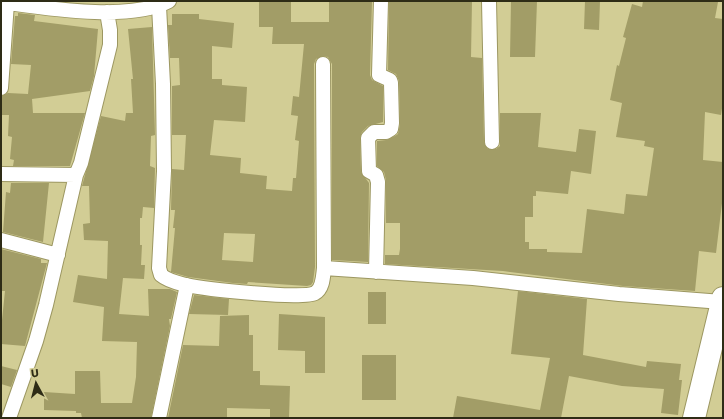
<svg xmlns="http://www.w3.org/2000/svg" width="724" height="419" font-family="Poppins,sans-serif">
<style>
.building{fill:#a29d67;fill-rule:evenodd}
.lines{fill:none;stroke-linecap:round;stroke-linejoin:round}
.minor-casing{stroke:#9c9761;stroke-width:16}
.primary-casing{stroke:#9c9761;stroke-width:24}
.minor{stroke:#fff;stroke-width:14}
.primary{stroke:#fff;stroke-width:22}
</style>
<rect width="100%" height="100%" fill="#d2cd95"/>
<path class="building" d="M259 1H291V22H329V1H372L370 75 372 80 383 86V122L368 126 362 132 360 138 361 172 369 183 368 262 332 260V64L328 57 323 56 316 59 314 64 315 267 313 282 311 285 307 286 248 282 247 284 233 283 188 277 171 272 175 228H173L175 210H171L172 169 184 170 186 135H172V86L180 85 179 58H170L168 25H172V14H199V19L234 23 232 48 212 46V79H222V85L247 87 245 122 214 120 210 155 241 158 240 173 267 176 266 189 292 191 293 178H296L299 141 295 140 298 116 291 115 293 96 299 97 304 44H272L273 27H259ZM224 233 255 234 253 262 222 260Z
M389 1H472L471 57 482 58 484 142 488 149H496L500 146V113H541L538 147 576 152 579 129 596 131 591 174 571 171 568 194 536 191V196H533V217H525V242H529V249H547V252L582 253 587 209 624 214 626 194 647 196 654 148 644 146 645 141 616 137 622 103 610 100 617 65 619 66 626 38 623 37 632 4 642 7 643 1 718 2 715 18 723 19V102L721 115 705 112 703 160 723 162V195L716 253 699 251 695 291 623 286 503 271 385 264V255H399L400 249V223H386V180L384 172 377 166V141L386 140 395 136 398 134 400 124 399 81 396 74 388 70Z
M511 1H537L535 57H510Z
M585 1H600L599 30 584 29Z
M18 13 35 15 34 21 98 29 94 76 90 91 32 99 33 113H85L70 166H13L14 160 10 159 12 137 8 136 9 115H1V96L8 93 28 94 31 65 11 64 15 16H18Z
M152 27 155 135 151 136 150 166 155 168 154 208 143 207 142 218H140V245H142L141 265H145L144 279 123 278 119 314 149 316 148 289H170L177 292 171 319H169L170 326 151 418H82L81 413H76V411L44 410V392L75 394V371H100L101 403H132L136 377 137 342 102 341 104 307 73 302 78 275 107 279 108 241 84 240 83 224 90 223 89 186H82L101 116 125 121 126 113H133L131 79H133L128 29Z
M11 183H49L43 242 3 232 6 192 10 193Z
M1 249 41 259V263H47L25 346 1 344V320H2L5 291H1Z
M518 291 587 299 583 355 646 367 647 361 681 364 679 380H682L678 415 661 413 664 389 622 386 569 376 561 418H453L457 396 540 410 550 358 511 354Z
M368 292H386V324H368Z
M194 295 229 299 228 315 189 314Z
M279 314 325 317V373H305V351L278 350Z
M249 315V335H253V371H260V385L290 386 289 418H270V409L227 408V418H168L183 345 219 346 220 316Z
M362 355H396V400H362Z
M1 366 17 370 11 387 1 384Z"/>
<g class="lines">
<defs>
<path id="minor" d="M489 1 492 142
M1 2C46 8 129 22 169 1
M159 6 163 84 164 171 159 268 161 275C168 281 178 283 186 285 204 289 304 300 315 293 323 289 323 276 324 268L323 64
M1 88 7 3
M1 174 76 175
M1 240 58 255
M324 268 473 278 619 294 722 302
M376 272 378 182 376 175 369 171 368 138 374 132H386L391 129 392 123 391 83 390 80 379 75 381 1
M9 418 36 341 46 305 76 175 81 163 110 45V30L107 12
M159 418 187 285"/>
<path id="primary" d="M694 418 723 298"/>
</defs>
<use href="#minor" class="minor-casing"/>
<use href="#primary" class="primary-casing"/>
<use href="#minor" class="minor"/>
<use href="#primary" class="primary"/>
</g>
<rect width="724" height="419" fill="none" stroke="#2e2c16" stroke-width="4"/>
<g transform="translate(36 383) rotate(353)" stroke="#d2cd95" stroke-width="3" paint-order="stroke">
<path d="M0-3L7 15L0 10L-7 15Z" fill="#2e2c16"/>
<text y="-6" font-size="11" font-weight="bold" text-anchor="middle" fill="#2e2c16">U</text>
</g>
</svg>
